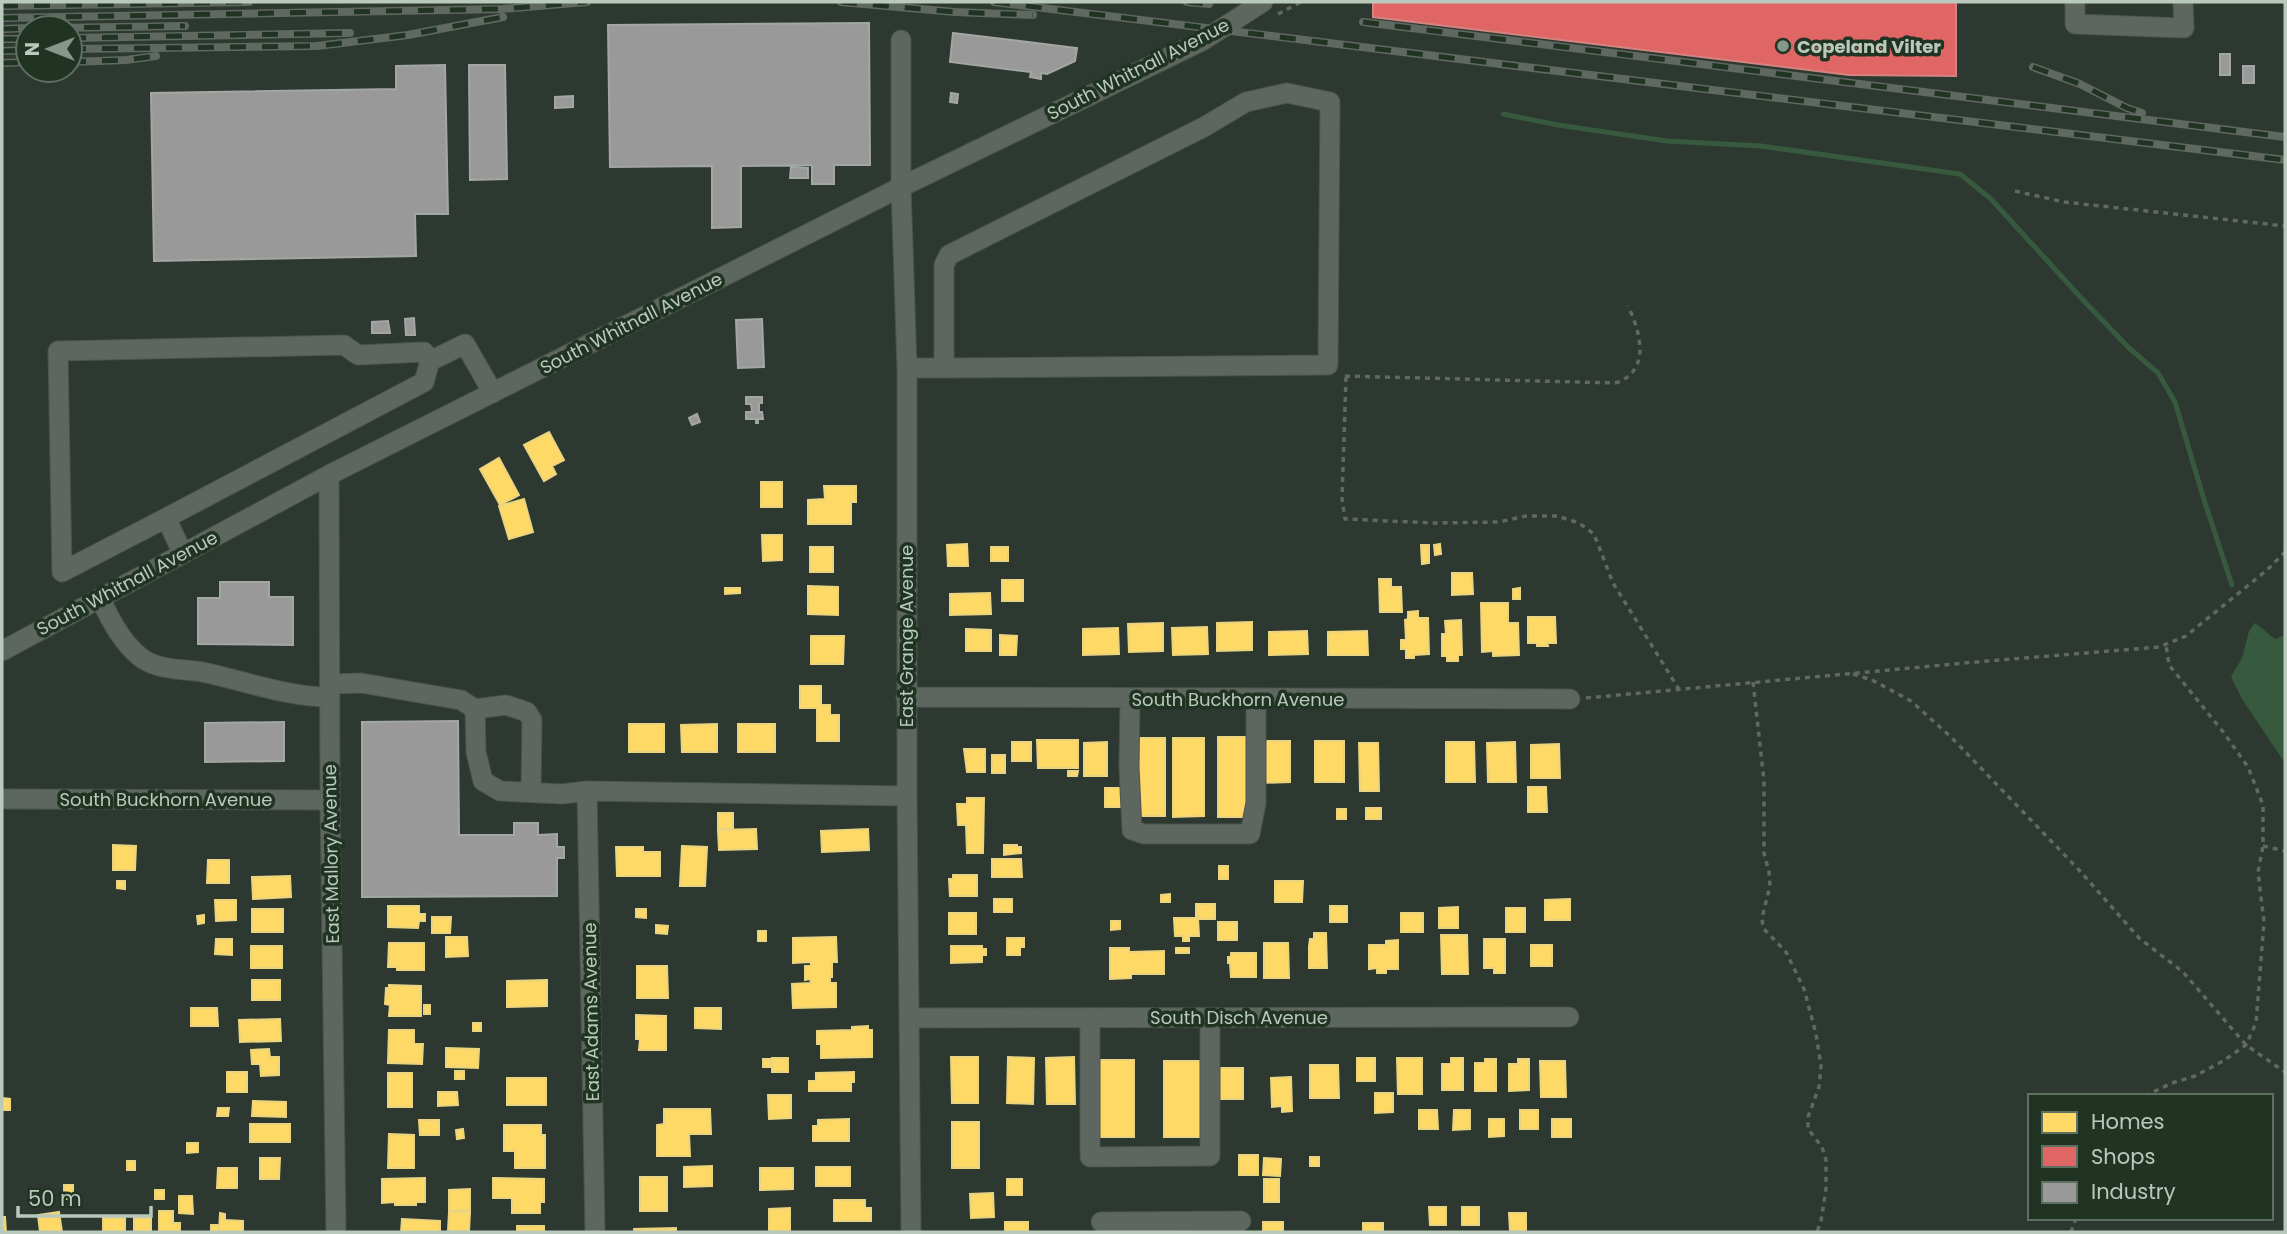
<svg xmlns="http://www.w3.org/2000/svg" width="2287" height="1234" font-family="Poppins,sans-serif">
<style>
.water{fill:#375a3e}
.homes{fill:#ffd966;stroke:#ead480;stroke-width:2}
.shops{fill:#e06666;stroke:#d48480;stroke-width:2}
.industry{fill:#999;stroke:#a3a7a4;stroke-width:2}
.lines{fill:none;stroke-linecap:round;stroke-linejoin:round}
.stream{stroke:#375a3e;stroke-width:5}
.minor-casing{stroke:#4b534d;stroke-width:21}
.path{stroke:#606861;stroke-width:3.5;stroke-dasharray:5 5;stroke-linecap:butt}
.minor{stroke:#5e675f;stroke-width:19}
.rail-casing{stroke:#5f6861;stroke-width:8}
.rail{stroke:#213424;stroke-width:5;stroke-dasharray:16;stroke-linecap:butt}
.poi-dot{fill:#88978b;stroke:#213424;stroke-width:2.5}
.labels{text-anchor:middle;dominant-baseline:central;stroke-width:7;stroke-linejoin:round;paint-order:stroke}
.poi-label{font-size:18px;font-weight:bold;fill:#b9c9bc;stroke:#213424;text-anchor:start}
.street-label{font-size:18px;fill:#b9c9bc;stroke:#213424}
</style>
<rect width="100%" height="100%" fill="#2d3930"/>
<path class="water" d="M2255 623 2275 639 2285 635V763L2242 699 2231 677 2242 658 2249 631Z"/>
<path class="homes" d="M549 432 564 460 552 466 556 474 544 481 524 445Z
M499 458 519 495 500 505 480 469Z
M761 482H782V507H761Z
M824 486H856V502H851V524H808V500L825 499Z
M524 499 533 532 509 539 499 506Z
M762 535H782V560L763 561Z
M967 544 968 566H948L947 545Z
M1440 544 1441 554 1435 555 1434 545Z
M1421 545H1429V563L1422 564Z
M810 547H833V572H810Z
M991 547H1008V561H991Z
M1452 573H1472L1473 594 1452 595Z
M1379 579H1391V587H1401L1402 612H1380Z
M1002 580H1023V601H1002Z
M808 586 838 587V615L808 614Z
M725 588H740V593L725 594Z
M1520 588V599H1513V589Z
M990 593 991 614 950 615V594Z
M1481 603H1508V623H1518L1519 655 1493 656V651L1482 652Z
M1418 611V618H1428L1429 654 1414 655V658H1406V649H1401V640H1406L1405 620 1408 619V612Z
M1528 617H1555L1556 643H1547L1548 646H1537V643H1528Z
M1461 620 1462 655H1458V661H1447V656H1442V634H1446L1445 621Z
M1252 622V650L1217 651V623Z
M1163 623V651L1129 652 1128 624Z
M1207 627 1208 654 1173 655 1172 628Z
M1118 628 1119 654 1083 655V629Z
M966 629 991 630V651H966Z
M1307 631 1308 654 1269 655V632Z
M1367 631 1368 655H1328V632Z
M1000 635 1017 636 1016 655H1000Z
M811 636H844L843 664H811Z
M800 686H821V705H830V715H839V741H817V708H800Z
M629 724H664V752H629Z
M717 724V752H682L681 725Z
M738 724H775V752H738Z
M1218 737H1248L1249 817H1218Z
M1135 738H1165V816H1135Z
M1173 738H1204V816L1173 817Z
M1037 740H1078V768H1038Z
M1260 741H1290V782L1261 783Z
M1315 741H1344V782H1315Z
M1012 742H1031V761H1012Z
M1107 742V776H1084V743Z
M1446 742H1474L1475 782H1446Z
M1515 742 1516 782H1488L1487 743Z
M1359 743H1378L1379 791H1360Z
M1559 744 1560 778H1531V745Z
M964 749H985V772H967Z
M992 755H1005V773H992Z
M1068 771H1078L1077 776H1068Z
M1528 787H1546L1547 812H1528Z
M1105 788H1122L1123 807H1105Z
M967 798H984L983 853H967L966 825H958L957 804H967Z
M1366 808H1381V819H1366Z
M1337 809H1346V819H1337Z
M718 813H733V829H718Z
M756 829 757 849 719 850 718 830Z
M868 829 869 850 822 852 821 831Z
M113 845 136 846 135 870H113Z
M1004 845H1017V847H1021V853L1004 855Z
M682 846 707 847 705 886H680Z
M616 847H643V852H660V876H617Z
M992 859H1021L1022 877H992Z
M208 860H229V883H207Z
M1219 866H1228V879H1219Z
M953 875H977V896H950L949 879H953Z
M290 876 291 897 253 899 252 877Z
M117 881H125V889L117 888Z
M1275 881H1303L1302 902H1275Z
M1170 894V902H1161V895Z
M994 899H1012V912H994Z
M1570 899V920H1545V900Z
M215 900H236V920L216 921Z
M1196 904H1215V919H1199V916H1196Z
M388 906H419V914H425V921H419L418 928 388 927Z
M1330 906H1347V922H1330Z
M1458 907V928H1439V908Z
M1506 908H1525V932H1506Z
M252 909H283V932H252Z
M636 909H646V918L636 917Z
M949 913H976V934H949Z
M1401 913H1423V932H1401Z
M204 915V923L198 924 197 916Z
M432 917H451L450 933H432Z
M1174 918H1198L1199 936H1189V941H1183V936H1175Z
M1111 921H1120V929L1111 930Z
M1218 922H1237V940H1218Z
M656 925 668 926 667 934 656 933Z
M758 931H766V941H758Z
M1314 933H1326L1327 968H1309V946L1310 939H1314Z
M1441 935H1467L1468 974H1442Z
M446 937H467L468 956 446 957Z
M836 937 837 962H832V977H830V983H836V1007L793 1008 792 984 811 983 810 979 805 980V966H811V962L793 963V938Z
M1007 938H1024V947H1020V955H1007Z
M216 939H232V955L215 954Z
M1484 939H1505V973H1494V968H1484Z
M1398 940V969H1386V973H1377V968L1369 969V945H1386V941Z
M389 943H424V970H397V967H388Z
M1264 943H1288L1289 978H1264Z
M1531 945H1552V966H1531Z
M251 946H282V968H251Z
M951 946H982V949H986V955H982V962L951 963Z
M1110 948H1129V952L1164 951V974H1131V978L1110 979Z
M1176 948H1189V953H1176Z
M1231 953H1256V977H1231L1230 963H1228V957H1231Z
M637 966H667L668 998H637Z
M252 980H280V1000H252Z
M547 980V1006L507 1007V981Z
M389 985 421 986V1016H389L390 1005 385 1004 386 988H389Z
M424 1005H430V1014H424Z
M191 1008H217L218 1026H191Z
M695 1008H721V1029L695 1028Z
M636 1015 666 1016V1050H639L640 1039H636Z
M280 1019 281 1041 240 1042 239 1020Z
M473 1023H481V1031H473Z
M868 1026V1030H872V1057L821 1058V1044H817V1031L852 1030V1027Z
M389 1030H414V1044H423L422 1064 388 1063Z
M446 1048 479 1049 478 1068 446 1067Z
M269 1049 270 1057H279V1075L261 1076 260 1064H252L251 1050Z
M951 1057H978V1103H952Z
M1008 1057 1034 1058 1033 1104 1007 1103Z
M1074 1057 1075 1104H1047L1046 1058Z
M772 1058H788V1072H772Z
M1357 1058H1375V1081H1357Z
M1397 1058H1422V1094H1398Z
M1451 1058H1463V1090H1442V1064H1451Z
M763 1059H770V1067H763Z
M1485 1059H1496V1091H1475V1063H1485Z
M1518 1059H1529V1090L1509 1091V1064H1518Z
M1093 1060H1134V1137H1093Z
M1164 1061H1205V1137H1164Z
M1540 1061H1565L1566 1097H1541Z
M1310 1065H1338L1339 1098H1310Z
M1219 1068H1243V1099H1219Z
M455 1071H464V1079H455Z
M227 1072H247V1092H227Z
M854 1072V1082H851V1091H809V1081H816V1073Z
M388 1073H412V1107H388Z
M1291 1077 1292 1111 1282 1112V1106L1272 1107 1271 1078Z
M507 1078H546V1105H507Z
M438 1092H457L458 1105 438 1106Z
M1375 1093H1393V1112L1375 1113Z
M768 1095H791V1118L769 1119Z
M2 1098 10 1099V1110H2Z
M253 1101 286 1102V1117L252 1116Z
M218 1108H229L228 1116H217Z
M664 1109H710L711 1134H689L690 1156H657V1125L664 1124Z
M1419 1110H1437L1438 1129H1419Z
M1454 1110H1470V1129L1453 1130Z
M1520 1110H1538V1129H1520Z
M849 1119V1141H813V1126H818V1120Z
M1489 1119H1504V1136L1489 1137Z
M1552 1119H1571V1137H1552Z
M419 1120H439V1135H420Z
M952 1122H979V1168H952Z
M250 1124H290V1142H250Z
M504 1125H541V1135H545V1168H515V1151H504Z
M463 1129 464 1138 457 1139 456 1130Z
M389 1134 414 1135V1168H388Z
M187 1143H198V1152L187 1153Z
M1239 1155H1258V1175H1239Z
M1310 1157H1319V1166H1310Z
M260 1158H280L279 1179H260Z
M1264 1158 1281 1159 1280 1176 1263 1175Z
M127 1161H135V1170H127Z
M712 1166V1186L684 1187V1167Z
M816 1167H850V1186H816Z
M218 1168H237V1188H217Z
M760 1168H793V1189L760 1190Z
M640 1177H667V1211H640Z
M425 1178V1202H416V1205H395V1202L382 1203V1179Z
M493 1178 544 1179V1202H540V1213H512V1198H493Z
M1007 1179H1022V1195H1007Z
M1264 1179H1279V1202H1264Z
M64 1185H73V1199H64Z
M470 1189V1210L449 1211V1190Z
M155 1190H164V1199H155Z
M993 1193 994 1217 971 1218 970 1194Z
M179 1196H192L193 1214 179 1213Z
M834 1200H865V1208H871V1221H834Z
M1429 1207H1446V1225H1430Z
M1462 1207H1479V1225H1462Z
M790 1208V1231H769V1209Z
M159 1211H173V1223H180V1232H159Z
M59 1212 62 1232H40L38 1215Z
M449 1212H470L469 1231H448Z
M220 1213 225 1214V1220L243 1221V1232H219Z
M1509 1213H1526V1231H1510Z
M2 1217H5L6 1232H2Z
M103 1218H125V1232H103Z
M134 1218H151V1232H134Z
M402 1219 440 1221V1232H401Z
M1005 1222H1028V1232H1005Z
M1263 1222H1283V1232H1263Z
M1363 1223H1383V1232H1363Z
M211 1225H219V1232H211Z
M517 1226H544V1232H517Z
M676 1228V1232H634V1229Z"/>
<path class="shops" d="M1373 2H1956V76L1849 75 1373 17Z"/>
<path class="industry" d="M869 23 870 165H834V184H812V165L741 166V227L712 228V166L610 167 608 25Z
M953 33 1077 48 1075 61 1047 74 1041 73V79L1030 77 1031 72 950 62Z
M2220 54H2230V75H2220Z
M445 65 448 214H415L416 256 154 261 151 93 396 89V66Z
M469 65H505L507 179 470 180Z
M2243 66H2254V83H2243Z
M951 93 958 94 957 103 950 102Z
M573 96V107L555 108V97Z
M791 167 808 168V178H790Z
M414 318 415 335H406L405 319Z
M762 319 764 367 738 368 736 320Z
M388 321 390 333H372V322Z
M746 397H762V403H759V412H762L763 419H758V423H756V419H746V412H752L751 404H746Z
M697 414 700 422 692 425 689 418Z
M220 582H269V597H293V645L198 644V598H220Z
M458 721 459 835H514V823H538V835L557 834V847H564V858H557V896L362 897V722Z
M284 722V761L205 762V723Z"/>
<g class="lines">
<path class="stream" d="M1503 114 1558 125 1667 141 1761 146 1960 174 1991 199 2083 300 2129 348 2158 373 2175 402 2205 503 2232 585"/>
<defs>
<path id="minor" d="M2075 2V24L2184 28 2183 2
M901 40V187L907 368V796L911 1232
M907 368H944L1328 365 1330 102 1287 93 1246 102 1204 127 949 255 944 265V368
M329 475 330 800 336 1232
M166 518 62 572 58 351 344 345 358 355 424 352 430 361
M183 554 166 518 424 382 430 361 465 344 493 393
M100 598C110 619 121 641 139 656 158 672 185 668 207 673 248 682 288 697 330 697
M2 651 329 475 901 187 1202 41 1263 2
M330 684 361 683 461 700 475 709 476 752 483 781 500 791 562 794 587 791 907 796
M906 697 1570 699
M1130 699 1129 767 1132 830 1144 834H1250L1256 803V700
M475 709 506 705 527 712 532 720 531 792
M587 791 595 1232
M2 799 330 800
M909 1018 1569 1017
M1090 1018V1157L1210 1156V1017
M1101 1222 1241 1221"/>
</defs>
<use href="#minor" class="minor-casing"/>
<path class="path" d="M1278 14 1301 2
M2015 191 2064 202 2285 226
M1345 376 1615 383C1651 372 1641 333 1628 306
M1346 377 1342 499 1345 519 1433 523 1499 522 1526 516H1557L1579 523 1594 534 1613 583 1680 691
M1853 674 1872 680 1911 701 1951 737 2080 871 2139 938 2183 972 2246 1045 2285 1072
M1753 682 1764 781V853L1769 872 1770 886 1762 918 1763 928 1786 952 1804 989 1816 1034 1821 1066 1819 1087 1808 1117V1129L1822 1147 1826 1160V1189L1821 1221 1817 1232
M1586 698 1976 662 2159 647 2186 636 2267 570 2285 552
M2263 846 2285 851
M2145 1096 2172 1083 2195 1076 2223 1061 2246 1045 2256 1023 2264 922 2258 872 2263 846V805L2248 767 2224 733 2169 665 2166 645
M2071 1232 2076 1218"/>
<use href="#minor" class="minor"/>
<defs>
<path id="rail" d="M841 2 955 12 1033 15
M994 2 2285 160
M1187 2 1209 4
M2 6 249 2
M2 18 502 9 587 2
M1363 22 2285 137
M52 28 185 26
M2 29 28 28
M70 38 350 33
M2 39H28
M70 49 317 46 408 35 503 17
M2 51 28 50
M70 62 126 60 156 56
M2 63 28 62
M2033 67 2080 84 2127 108 2142 113"/>
</defs>
<use href="#rail" class="rail-casing"/>
<use href="#rail" class="rail"/>
</g>
<circle class="poi-dot" cx="1783" cy="46" r="7"/>
<g class="labels">
<g class="poi-label">
<text x="1797" y="46">Copeland Vilter</text>
</g>
<g class="street-label">
<text transform="translate(1138 69) rotate(-27)">South Whitnall Avenue</text>
<text transform="translate(631 323) rotate(-27)">South Whitnall Avenue</text>
<text transform="translate(127 583) rotate(-28)">South Whitnall Avenue</text>
<text transform="translate(906 636) rotate(-90)">East Grange Avenue</text>
<text x="1238" y="699">South Buckhorn Avenue</text>
<text x="166" y="799">South Buckhorn Avenue</text>
<text transform="translate(331 854) rotate(-91)">East Mallory Avenue</text>
<text transform="translate(591 1012) rotate(-91)">East Adams Avenue</text>
<text x="1239" y="1017">South Disch Avenue</text>
</g>
</g>
<rect width="2287" height="1234" fill="none" stroke="#b9c9bc" stroke-width="7"/>
<rect x="2028" y="1094" width="245" height="126" fill="#213424" stroke="#5e7061" stroke-width="2"/>
<rect x="2042" y="1112" width="35" height="21" fill="#ffd966" stroke="#5e7061" stroke-width="2"/>
<text x="2091" y="1129" font-size="21" fill="#b9c9bc">Homes</text>
<rect x="2042" y="1146" width="35" height="21" fill="#e06666" stroke="#5e7061" stroke-width="2"/>
<text x="2091" y="1164" font-size="21" fill="#b9c9bc">Shops</text>
<rect x="2042" y="1182" width="35" height="21" fill="#999999" stroke="#5e7061" stroke-width="2"/>
<text x="2091" y="1199" font-size="21" fill="#b9c9bc">Industry</text>
<g transform="translate(49 49) rotate(270)"><circle r="33" fill="#213424" stroke="#5e7061" stroke-width="2"/>
<path d="M0-5L12 26L0 18L-12 26Z" fill="#88978b"/>
<text y="-10" font-size="19" font-weight="bold" text-anchor="middle" fill="#b9c9bc">N</text>
</g>
<path d="M18 1206v10h133v-10" fill="none" stroke="#b9c9bc" stroke-width="3.5"/>
<text x="28" y="1206" font-size="21" fill="#b9c9bc" stroke="#213424" stroke-width="5" paint-order="stroke">50 m</text>
</svg>
